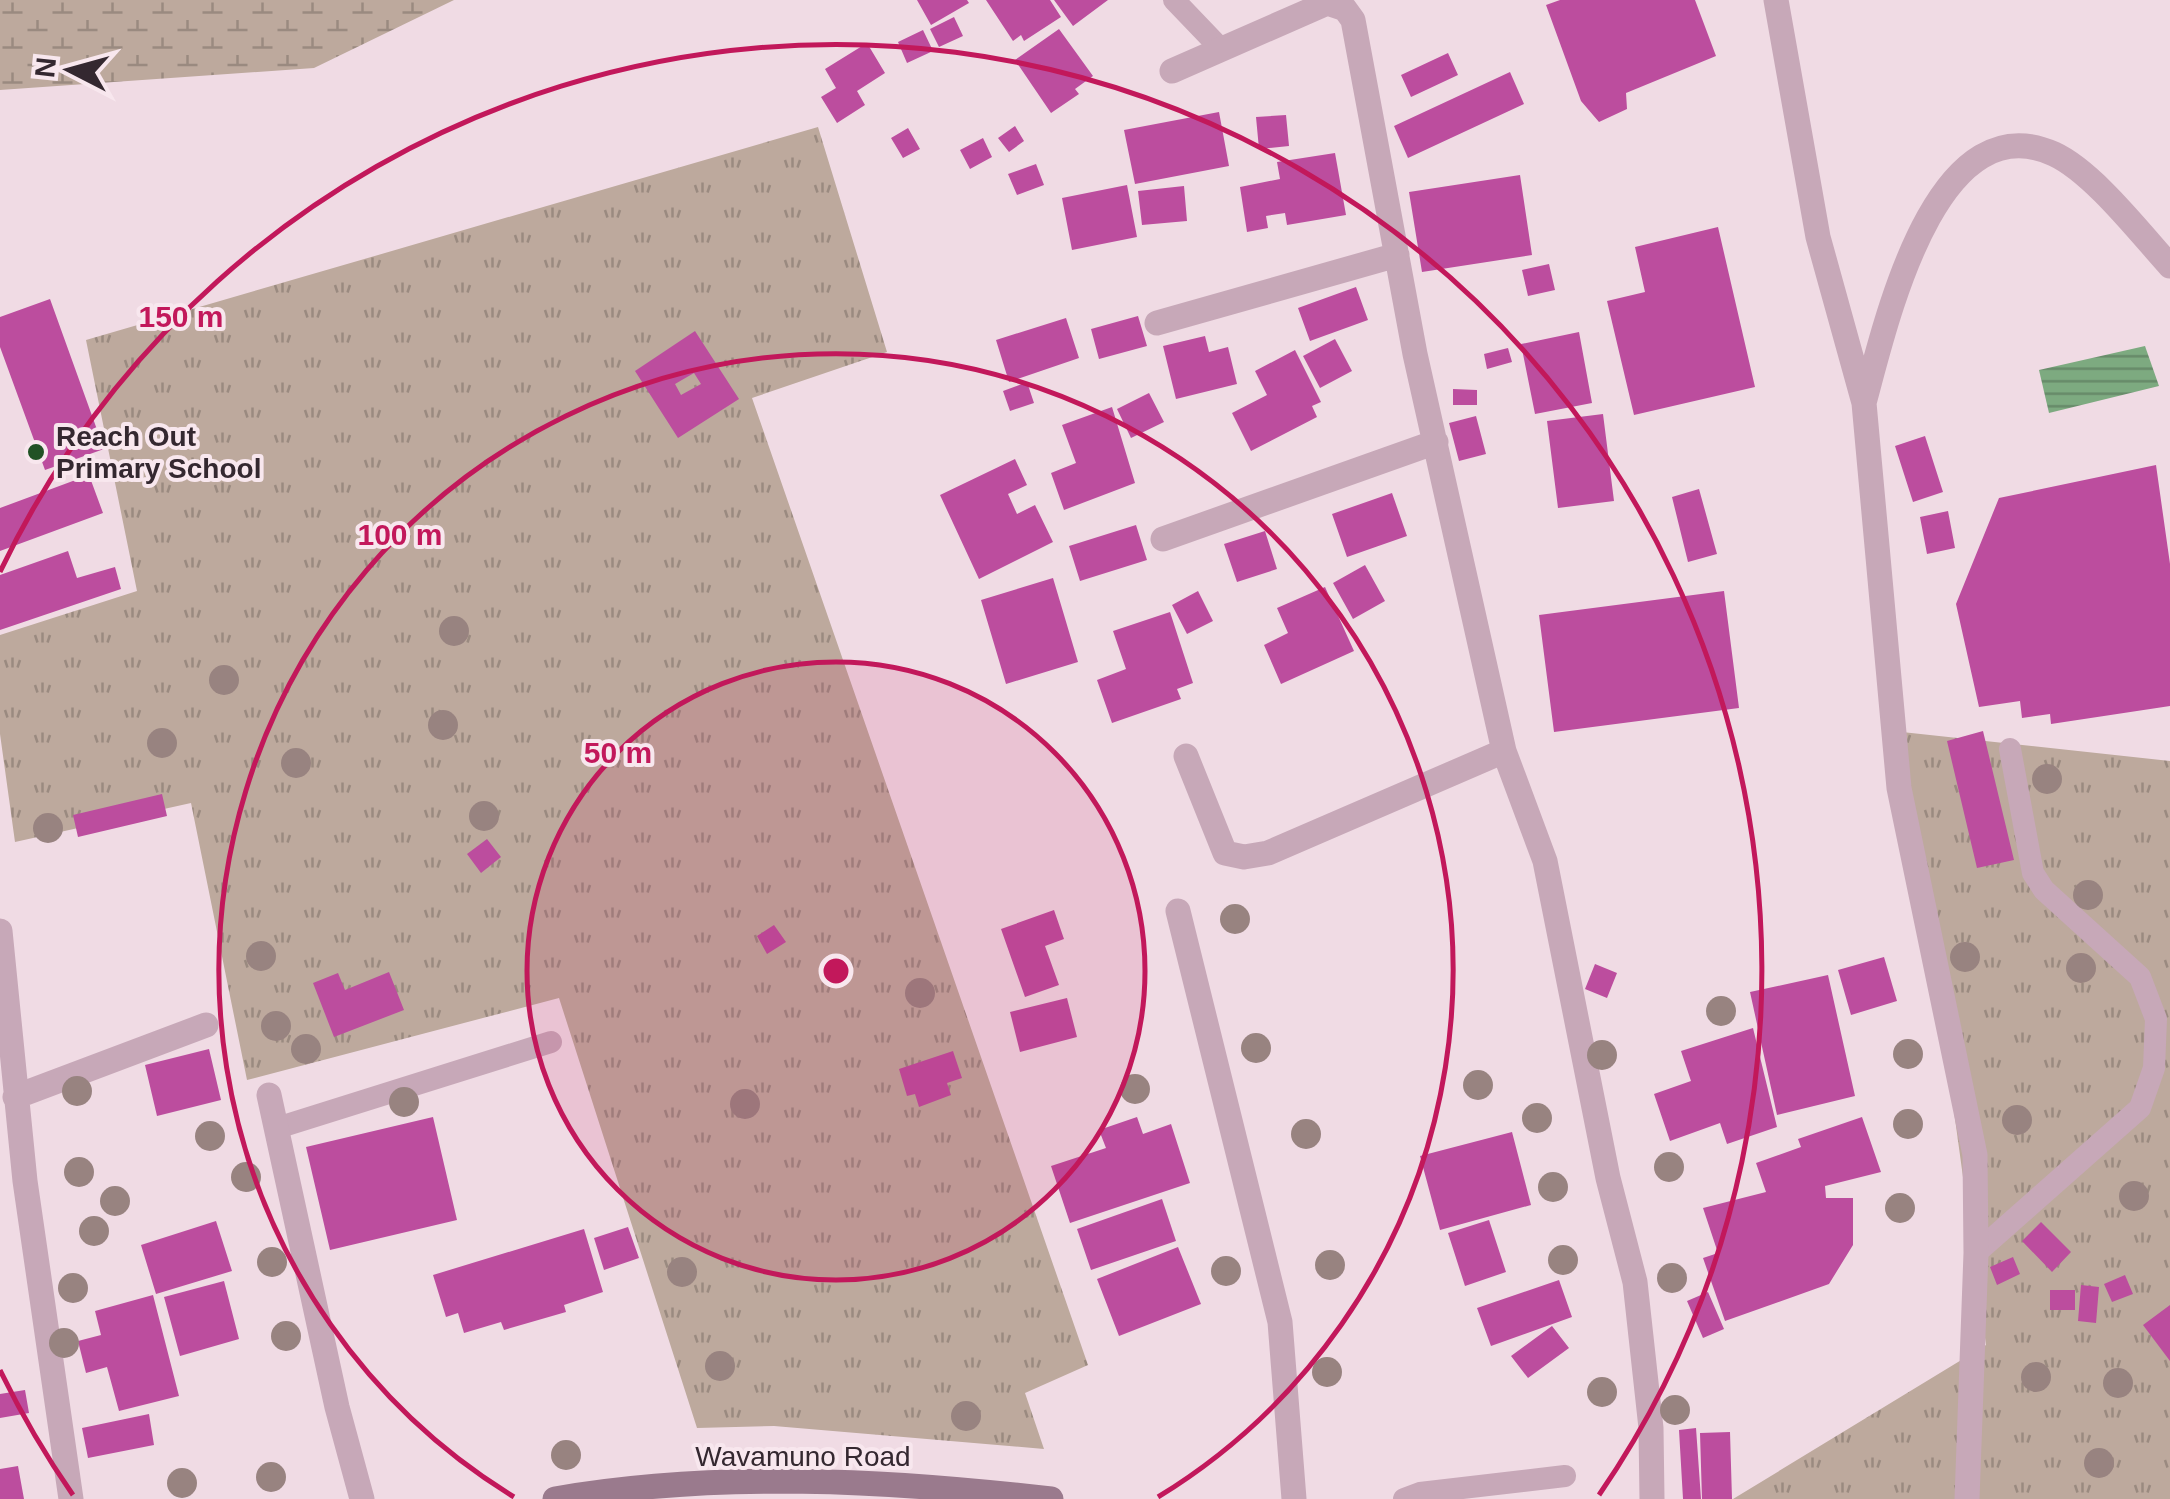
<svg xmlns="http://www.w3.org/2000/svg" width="2170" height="1499" font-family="Arial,sans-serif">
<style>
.grass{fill:url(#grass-tufts)}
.wetland{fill:url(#wetland-marsh)}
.water{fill:url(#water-rules)}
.building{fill:#bc4d9e;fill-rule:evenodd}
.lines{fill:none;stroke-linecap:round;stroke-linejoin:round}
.service{stroke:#c7a8b8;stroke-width:22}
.minor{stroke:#c7a8b8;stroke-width:25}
.secondary{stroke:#9a7a8d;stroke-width:25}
.tree{fill:#988380}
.ring{fill:none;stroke:#c2185b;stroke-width:5}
.poi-dot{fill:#215225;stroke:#f8e7ee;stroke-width:4}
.labels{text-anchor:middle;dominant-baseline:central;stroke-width:8;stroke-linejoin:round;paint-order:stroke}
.poi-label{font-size:28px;font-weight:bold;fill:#342830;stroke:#f8e7ee;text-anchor:start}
.street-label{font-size:28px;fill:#342830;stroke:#f8e7ee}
.centre{fill:#c2185b;stroke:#f8e7ee;stroke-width:5}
.ring-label{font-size:30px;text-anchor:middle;font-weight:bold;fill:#c2185b;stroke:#f8e7ee;stroke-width:8;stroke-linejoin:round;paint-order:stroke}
</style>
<defs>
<pattern id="grass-tufts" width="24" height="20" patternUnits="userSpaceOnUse" patternTransform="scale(2.5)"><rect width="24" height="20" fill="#bda99d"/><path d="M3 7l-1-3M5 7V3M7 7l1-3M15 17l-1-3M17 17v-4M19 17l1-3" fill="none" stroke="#9a8a80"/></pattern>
<pattern id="wetland-marsh" width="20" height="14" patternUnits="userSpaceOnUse" patternTransform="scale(2.5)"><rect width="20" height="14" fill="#bda99d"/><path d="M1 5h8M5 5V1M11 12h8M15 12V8" fill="none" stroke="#9a8a80"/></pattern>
<pattern id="water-rules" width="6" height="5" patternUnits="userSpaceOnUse" patternTransform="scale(2.5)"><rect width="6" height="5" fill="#7daa80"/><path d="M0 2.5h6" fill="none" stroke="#678a69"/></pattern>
</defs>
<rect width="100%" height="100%" fill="#f0dbe4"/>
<path class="grass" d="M818 127 887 352 752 398 1088 1365 1025 1393 1044 1449 774 1426 697 1428 559 998 247 1080 191 803 15 842 0 734V635L137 591 86 340Z
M1902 732 2170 761V1499H1733L1986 1345Z"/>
<path class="wetland" d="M0 0H454L314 68 0 90Z"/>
<path class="water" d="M2145 346 2159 386 2049 413 2039 370Z"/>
<path class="building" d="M917 0H967L969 3 931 25Z
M986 0H1050L1061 17 1024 41 1021 35 1013 41Z
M1054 0H1108L1073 26Z
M1560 0H1695L1716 56 1626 93 1627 109 1599 122 1581 101 1546 5Z
M954 17 963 36 939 47 930 29Z
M1059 29 1093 76 1075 89 1079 94 1051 113 1015 60Z
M923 30 933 51 907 63 898 42Z
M867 43 885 73 857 91 865 105 837 123 821 97 836 88 825 69Z
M1448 53 1458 75 1411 97 1401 75Z
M1510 72 1524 104 1408 158 1394 126Z
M1219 112 1229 166 1135 184 1124 130Z
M1286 115 1289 146 1259 149 1256 117Z
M1015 126 1024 141 1009 152 998 138Z
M908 128 920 149 903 158 891 138Z
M983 138 992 157 970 169 960 150Z
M1335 153 1346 215 1287 225 1285 213 1266 216 1268 228 1247 232 1240 187 1280 179 1277 162Z
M1036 164 1044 185 1017 195 1008 174Z
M1520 175 1532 255 1422 272 1409 192Z
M1127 185 1137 237 1072 250 1062 198Z
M1184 186 1187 221 1142 225 1138 191Z
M1718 227 1755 387 1634 415 1607 301 1645 292 1635 247Z
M1549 264 1555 290 1528 296 1522 270Z
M1356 287 1368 320 1310 341 1298 308Z
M50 299 104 449 45 470 0 347V317Z
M1138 316 1147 346 1099 359 1091 329Z
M1066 318 1079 358 1009 382 996 340Z
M695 331 739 399 678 438 635 371ZM694 373 701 384 681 395 675 384Z
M1579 332 1592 403 1535 414 1521 344Z
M1205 336 1209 352 1228 347 1237 384 1176 399 1163 346Z
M1335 339 1352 371 1320 388 1303 356Z
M1508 348 1512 362 1487 369 1484 354Z
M1295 350 1321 402 1312 406 1317 417 1251 451 1232 413 1267 395 1255 371Z
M1027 382 1034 403 1010 411 1003 391Z
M1453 389 1477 390V405H1453Z
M1149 393 1164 422 1131 438 1117 409Z
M1112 407 1135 483 1064 510 1051 473 1076 463 1062 425Z
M1603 414 1614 501 1558 508 1547 421Z
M1476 416 1486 454 1459 461 1449 423Z
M1925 436 1943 492 1913 502 1895 446Z
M1015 459 1027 485 1008 494 1017 514 1035 505 1053 542 979 579 940 495Z
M2156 465 2170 564V706L2051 724 2050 714 2022 718 2020 701 1979 707 1956 604 1999 498Z
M89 475 103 513 0 551V508Z
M1699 489 1717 554 1688 562 1672 497Z
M1392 493 1407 536 1347 557 1332 514Z
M1948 511 1955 548 1927 554 1920 517Z
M1136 525 1147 560 1080 581 1069 546Z
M1265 531 1277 569 1237 582 1224 544Z
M68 551 77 578 115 567 121 589 0 630V575Z
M1365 565 1385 601 1353 619 1333 583Z
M1053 578 1078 662 1006 684 981 600Z
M1325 587 1354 651 1281 684 1264 645 1288 633 1277 608Z
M1198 591 1213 621 1187 634 1172 605Z
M1724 591 1739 708 1554 732 1539 615Z
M1170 612 1193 683 1177 689 1181 699 1112 723 1097 680 1126 669 1113 631Z
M1983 731 2014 860 1977 868 1947 741Z
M162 794 167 816 78 837 73 815Z
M487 839 501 857 481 873 467 854Z
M1054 910 1064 939 1045 946 1059 985 1025 997 1001 929Z
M774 925 786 942 767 954 757 936Z
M1884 957 1897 1001 1851 1015 1838 970Z
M1595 964 1617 973 1607 998 1585 989Z
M389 972 404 1010 334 1037 313 983 338 973 345 990Z
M1828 975 1855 1096 1777 1115 1750 992Z
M1067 998 1077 1037 1020 1052 1010 1012Z
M1753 1028 1777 1127 1727 1144 1720 1123 1670 1141 1654 1094 1691 1081 1681 1051Z
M209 1049 221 1100 157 1116 145 1065Z
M953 1051 962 1078 947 1083 951 1095 919 1107 915 1094 907 1096 899 1069Z
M433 1117 457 1220 330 1250 306 1147Z
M1137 1117 1143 1134 1171 1124 1190 1183 1070 1223 1051 1166 1106 1148 1099 1130Z
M1862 1117 1881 1172 1825 1186 1826 1198H1853V1245L1829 1284 1725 1321 1703 1258 1718 1253 1703 1208 1766 1192 1756 1163 1801 1147 1798 1139Z
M1512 1132 1531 1205 1440 1230 1420 1156Z
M1162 1199 1176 1241 1091 1270 1077 1229Z
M1489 1220 1506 1272 1465 1286 1448 1233Z
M216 1221 232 1271 156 1294 141 1245Z
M2041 1222 2071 1252 2052 1272 2022 1241Z
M628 1227 639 1258 604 1270 594 1238Z
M584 1229 603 1292 564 1305 566 1312 504 1330 501 1322 464 1333 458 1313 446 1317 433 1275Z
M1178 1247 1201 1304 1119 1336 1097 1279Z
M2013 1257 2020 1274 1997 1285 1990 1267Z
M2125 1275 2133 1294 2112 1302 2104 1284Z
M1559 1280 1572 1317 1491 1346 1477 1308Z
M224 1281 239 1339 180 1356 164 1297Z
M2081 1285 2099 1287 2096 1323 2078 1321Z
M2050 1290H2075V1310H2050Z
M1708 1292 1724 1329 1703 1338 1687 1301Z
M153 1295 179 1396 119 1411 107 1367 86 1373 78 1341 101 1335 95 1311Z
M2170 1305V1361L2143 1325Z
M1552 1326 1569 1348 1528 1378 1511 1356Z
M25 1390 29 1413 0 1418V1394Z
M149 1414 154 1445 88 1458 82 1428Z
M1696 1428 1701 1499H1683L1679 1430Z
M1730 1432 1732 1499H1702L1700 1433Z
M18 1466 24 1499H0V1469Z"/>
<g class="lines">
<path class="service" d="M1174 0 1221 49
M277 1128 551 1042
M1976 1253 2140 1108 2154 1068 2156 1019 2140 977 2044 890 2033 873 2010 749
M1404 1499 1420 1493 1565 1476"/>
<path class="minor" d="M1776 0 1818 237 1864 403 1899 788 1975 1155 1976 1253 1967 1499
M1172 71 1327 3 1345 9 1353 20 1415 354 1504 751 1545 861 1608 1178 1635 1282 1651 1428 1652 1499
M1157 323 1397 255
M1864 403C1885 326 1935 100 2054 154 2093 172 2140 233 2170 266
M1163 539 1436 442
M1186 756 1225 853 1244 857 1268 853 1504 751
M1178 911 1280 1322 1294 1499
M0 931 25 1181 71 1499
M269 1095 337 1407 362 1499
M15 1097 206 1025"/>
<path class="secondary" d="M555 1499C716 1471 889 1480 1051 1499"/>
</g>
<g class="tree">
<circle cx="454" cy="631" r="15"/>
<circle cx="224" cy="680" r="15"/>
<circle cx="443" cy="725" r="15"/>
<circle cx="162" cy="743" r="15"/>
<circle cx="296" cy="763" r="15"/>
<circle cx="2047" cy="779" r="15"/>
<circle cx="484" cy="816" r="15"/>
<circle cx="48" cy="828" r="15"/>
<circle cx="2088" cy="895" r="15"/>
<circle cx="1235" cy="919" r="15"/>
<circle cx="261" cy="956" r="15"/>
<circle cx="1965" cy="957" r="15"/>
<circle cx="2081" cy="968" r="15"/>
<circle cx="920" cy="993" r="15"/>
<circle cx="1721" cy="1011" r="15"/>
<circle cx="276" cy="1026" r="15"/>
<circle cx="1256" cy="1048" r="15"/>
<circle cx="306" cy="1049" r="15"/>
<circle cx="1908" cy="1054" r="15"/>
<circle cx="1602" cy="1055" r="15"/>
<circle cx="1478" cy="1085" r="15"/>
<circle cx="1135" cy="1089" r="15"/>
<circle cx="77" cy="1091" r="15"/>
<circle cx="404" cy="1102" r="15"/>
<circle cx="745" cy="1104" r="15"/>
<circle cx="1537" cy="1118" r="15"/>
<circle cx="2017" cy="1120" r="15"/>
<circle cx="1908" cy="1124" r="15"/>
<circle cx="1306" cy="1134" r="15"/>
<circle cx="210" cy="1136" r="15"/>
<circle cx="1669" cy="1167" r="15"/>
<circle cx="79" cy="1172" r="15"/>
<circle cx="246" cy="1177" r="15"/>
<circle cx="1553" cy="1187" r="15"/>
<circle cx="2134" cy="1196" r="15"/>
<circle cx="115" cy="1201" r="15"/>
<circle cx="1900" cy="1208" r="15"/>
<circle cx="94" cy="1231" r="15"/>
<circle cx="1563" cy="1260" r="15"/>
<circle cx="272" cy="1262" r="15"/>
<circle cx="1330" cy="1265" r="15"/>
<circle cx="1226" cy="1271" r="15"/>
<circle cx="682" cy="1272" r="15"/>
<circle cx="1672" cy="1278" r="15"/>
<circle cx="73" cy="1288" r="15"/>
<circle cx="286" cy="1336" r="15"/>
<circle cx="64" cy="1343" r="15"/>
<circle cx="720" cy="1366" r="15"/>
<circle cx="1327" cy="1372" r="15"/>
<circle cx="2036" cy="1377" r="15"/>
<circle cx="2118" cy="1383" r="15"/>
<circle cx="1602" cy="1392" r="15"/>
<circle cx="1675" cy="1410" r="15"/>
<circle cx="966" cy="1416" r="15"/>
<circle cx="566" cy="1455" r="15"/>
<circle cx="2099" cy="1463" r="15"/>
<circle cx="271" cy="1477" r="15"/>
<circle cx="182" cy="1483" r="15"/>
</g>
<circle cx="836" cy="971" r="309" fill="#c2185b" fill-opacity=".12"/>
<g class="ring">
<circle cx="836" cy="971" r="309"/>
<path d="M514 1497A617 617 0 1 1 1158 1497"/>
<path d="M73 1495A926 926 0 0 1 0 1370M0 572A926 926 0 1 1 1599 1495"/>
</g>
<circle class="poi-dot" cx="36" cy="452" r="10"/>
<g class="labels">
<g class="poi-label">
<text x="56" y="436">Reach Out<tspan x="56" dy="32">Primary School</tspan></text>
</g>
<g class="street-label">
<text x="803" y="1456">Wavamuno Road</text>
</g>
</g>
<circle cx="836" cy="971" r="15" class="centre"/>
<g class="ring-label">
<text x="181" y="327">150 m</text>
<text x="400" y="545">100 m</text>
<text x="618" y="763">50 m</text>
</g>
<g transform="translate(70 70) rotate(276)" stroke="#f8e7ee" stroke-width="8" paint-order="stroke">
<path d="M0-8L18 38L0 25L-18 38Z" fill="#342830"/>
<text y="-15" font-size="28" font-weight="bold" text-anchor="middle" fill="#342830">N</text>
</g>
</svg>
